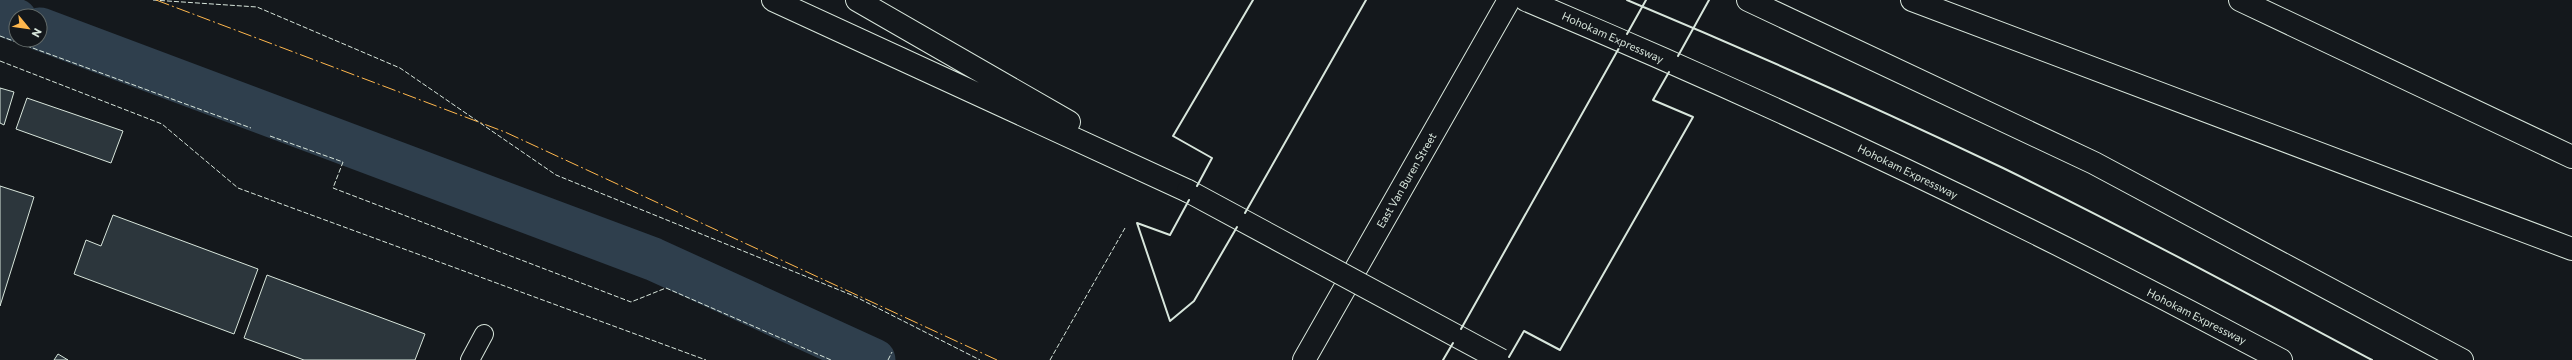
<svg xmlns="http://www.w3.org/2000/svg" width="2572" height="360" font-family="Commissioner,sans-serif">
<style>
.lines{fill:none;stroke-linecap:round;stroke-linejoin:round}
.canal{stroke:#2f3f4d;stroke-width:43}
.building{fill:#2c363c;stroke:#d8e6dc}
.lane-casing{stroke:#d8e6dc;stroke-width:20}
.primary-casing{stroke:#d8e6dc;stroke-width:24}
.highway-casing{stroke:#d8e6dc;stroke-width:24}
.lane{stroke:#14181c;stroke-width:18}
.primary{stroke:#14181c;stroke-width:22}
.highway{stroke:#14181c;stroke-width:22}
.highway-bridge-casing{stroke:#d8e6dc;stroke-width:24;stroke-linecap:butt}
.highway-bridge{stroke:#14181c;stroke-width:22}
.fence{stroke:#d8e6dc;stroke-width:1;stroke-dasharray:5 2;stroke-linecap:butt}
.wall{stroke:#d8e6dc;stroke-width:2}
.power{stroke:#ffb74d;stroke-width:1;stroke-dasharray:14 3 2 3;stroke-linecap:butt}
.labels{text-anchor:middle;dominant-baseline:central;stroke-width:3;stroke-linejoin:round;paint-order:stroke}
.street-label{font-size:11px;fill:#d8e6dc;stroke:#14181c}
</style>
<rect width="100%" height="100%" fill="#14181c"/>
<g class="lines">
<path class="canal" d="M0 14 16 20
M40 29 653 259 874 360"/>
</g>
<path class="building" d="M0 88 14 92 4 125 0 123Z
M27 98 123 131 111 163 16 129Z
M0 186 34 197 0 306Z
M113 215 258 269 234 334 74 274 86 240 101 246Z
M267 275 425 334 415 360H304L244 338Z
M58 354 68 360H54Z"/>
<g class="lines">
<defs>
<path id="lane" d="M470 360 484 334"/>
<path id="primary" d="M1304 360 1509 0"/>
<path id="highway" d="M773 0 1188 191
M857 0 1069 122
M1526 0C1783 108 2035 228 2281 360
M1748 0 2094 163 2462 360
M1912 0 2572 249
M2240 0 2572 157"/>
</defs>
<use href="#lane" class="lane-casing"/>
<use href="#primary" class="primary-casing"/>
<use href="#highway" class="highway-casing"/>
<use href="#lane" class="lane"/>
<use href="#primary" class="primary"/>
<use href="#highway" class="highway"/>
<defs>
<path id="highway-bridge" d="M1188 191 1501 360"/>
</defs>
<use href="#highway-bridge" class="highway-bridge-casing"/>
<use href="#highway-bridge" class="highway-bridge"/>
<path class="fence" d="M153 0 257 7 400 68 556 175 854 296 980 360
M0 36 251 128
M0 61 162 124 238 188 706 360
M270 136 343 162 333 188 631 302 666 288 831 360
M888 360 892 352
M1050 360 1125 228"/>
<path class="wall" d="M1627 0C1754 53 1879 109 2003 168 2128 229 2250 295 2372 360
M1627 34 1646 0
M1678 56 1709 0
M1197 186 1212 158 1173 136 1253 0
M1189 200 1170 235 1137 223 1170 321 1194 301 1237 227
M1245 213 1366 0
M1461 329 1619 48
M1509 357 1524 331 1560 350 1693 117 1653 100 1669 72
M1443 360 1453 343"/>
<path class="power" d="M156 0 505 132 997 360"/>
</g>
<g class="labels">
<g class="street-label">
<text transform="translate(1613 37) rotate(24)">Hohokam Expressway</text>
<text transform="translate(1908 171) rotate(26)">Hohokam Expressway</text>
<text transform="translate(1406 180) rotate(-60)">East Van Buren Street</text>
<text transform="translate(2197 316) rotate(27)">Hohokam Expressway</text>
</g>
</g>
<g transform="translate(28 28) rotate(119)"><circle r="19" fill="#14181c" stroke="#626a69"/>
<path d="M0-3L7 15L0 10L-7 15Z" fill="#ffb74d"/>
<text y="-6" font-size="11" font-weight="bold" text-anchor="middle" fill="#d8e6dc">N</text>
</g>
</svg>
